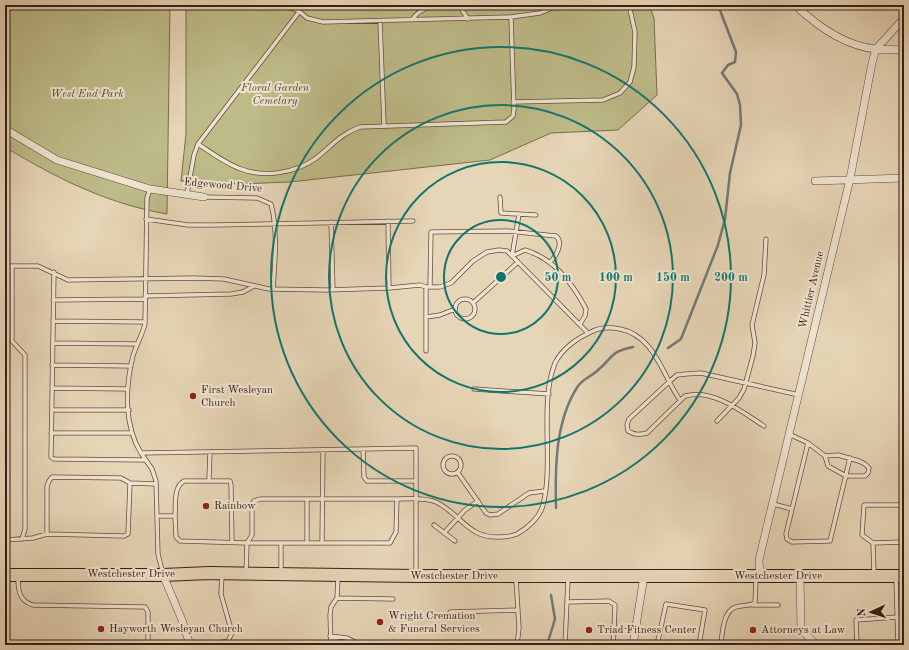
<svg xmlns="http://www.w3.org/2000/svg" width="909" height="650" font-family="'Old Standard TT',serif">
<style>
.green{fill:#bdbb88;stroke:#7a6c4e}
.lines{fill:none;stroke-linecap:round;stroke-linejoin:round}
.stream{stroke:#737976;stroke-width:2.5}
.service-casing{stroke:#644c3c;stroke-width:5}
.minor-casing{stroke:#644c3c;stroke-width:8}
.primary-casing{stroke:#381e14;stroke-width:14}
.service{stroke:#efe4d0;stroke-width:3.5}
.minor{stroke:#efe4d0;stroke-width:7}
.primary{stroke:#e6d5b6;stroke-width:12}
.ring{fill:none;stroke:#0f766e;stroke-width:2}
.poi-dot{fill:#8f2418;stroke:#efe4d0;stroke-width:1.5}
.labels{text-anchor:middle;dominant-baseline:central;stroke-width:4;stroke-linejoin:round;paint-order:stroke}
.park-label{font-size:11px;font-style:italic;fill:#594531;stroke:#efe4d0}
.street-label{font-size:11px;fill:#381e14;stroke:#efe4d0}
.poi-label{font-size:11px;fill:#381e14;stroke:#efe4d0;text-anchor:start}
.centre{fill:#0f766e;stroke:#efe4d0;stroke-width:2}
.ring-label{font-size:12px;text-anchor:middle;font-weight:bold;fill:#0f766e;stroke:#efe4d0;stroke-width:4;stroke-linejoin:round;paint-order:stroke}
</style>
<rect width="100%" height="100%" fill="#e6d5b6"/>
<filter id="stains"><feTurbulence type="fractalNoise" baseFrequency=".005" numOctaves="4"/><feColorMatrix values="0 0 0 0 .2 0 0 0 0 .09 0 0 0 0 .02 0 0 0 .5 -.17"/></filter>
<radialGradient id="worn" r=".72"><stop offset=".6" stop-color="#630" stop-opacity="0"/><stop offset="1" stop-color="#630" stop-opacity=".3"/></radialGradient>
<path class="green" d="M5 5H170L167 214C108 204 56 178 5 147Z
M186 5H649L654 18 657 95 618 130 551 133 490 160 290 182 239 184 181 181 186 134Z"/>
<g class="lines">
<path class="stream" d="M668 348 681 339 718 245 725 219 730 173 741 125 740 105 737 94 722 73 728 65 735 62 736 52 718 5
M556 508C555 468 555 421 578 386 583 379 590 377 597 371 614 357 609 352 633 347
M547 645 555 619 551 595"/>
<defs>
<path id="service" d="M284 5 296 10
M292 5 307 18 323 22 511 17 540 13 560 5
M412 20C422 3 443 6 460 7L468 19
M380 21 384 125
M513 102 603 100 620 93 630 82 634 67 635 32 629 5
M198 144C212 153 226 164 241 169 264 178 295 173 315 159 332 146 340 134 360 127L506 122 513 116 514 109 511 17
M187 194 194 155 198 144 299 12
M204 197 257 198 271 204C278 230 275 261 273 289
M500 197 501 213 536 215
M146 219 188 225H213L413 221
M388 221 389 288
M331 222 333 290
M512 256 525 250C553 258 573 284 586 309L585 316 580 324
M512 256 519 214
M5 266H38L68 280 194 278 224 279 269 289 326 290 389 288 420 285 426 287H440L451 283 473 261 487 252 499 250 507 251 588 333
M12 266V341L25 355V529L22 539
M54 272 51 457 54 459 145 460
M426 287V351
M430 287 431 232 507 231 556 236C564 242 556 257 550 262
M145 296 231 294 243 292 254 286
M455 309a10 10 0 1 1 20 0a10 10 0 1 1-20 0Z
M53 300 145 299
M473 303 518 262
M426 317 440 315 455 309
M53 321 145 322
M53 343 138 344
M52 365 131 366
M52 388 128 389
M474 389 549 394
M52 410H129
M717 421 739 398 744 389 753 356 755 343 752 325 764 275 766 239
M764 426C742 412 713 388 685 396L647 433C639 435 635 435 628 431L627 425 629 419 670 381 677 375 686 374 701 373 799 395
M51 433H132
M789 434 808 443 825 456 838 455 859 461 865 464 869 468 868 473 865 476H846L828 466 825 456
M808 443 786 534 787 539 792 542 830 541 850 458
M363 449 364 477 367 481H416
M141 453C124 426 125 387 133 356 136 345 142 336 145 324L147 198 150 189
M443 465a9 9 0 1 1 18 0a9 9 0 1 1-18 0Z
M458 473 486 513 490 515 498 514 529 493 544 491
M209 480 210 452
M307 499H397
M773 504 792 509
M157 516H175L176 537 180 541 247 543H390L396 532 397 499C408 499 425 497 436 502 461 514 468 539 500 537 505 537 512 536 517 534 528 528 540 517 543 505 554 463 539 402 555 363 562 349 577 338 591 332 600 327 610 327 620 329 655 336 662 375 680 400
M175 516C176 505 173 487 184 481H230L231 485 232 542
M434 525 455 541
M444 533 465 510 478 501
M47 534V486L49 481 52 477 121 478 130 483
M5 540 33 538 47 534 124 536 128 534 130 483 156 484
M322 543 323 450
M873 543 904 542V561
M246 572 247 543 252 535V504L254 501 260 499H307V543
M281 573V543
M163 574 158 554 156 481 152 469 141 453 416 448V574
M874 574 873 543 862 535 864 505H904
M18 577C18 590 19 601 33 605L145 607 148 612V645
M896 577 898 645
M516 579 519 628 517 645
M337 598 393 599
M567 602 609 601 615 605 614 630
M752 605H778
M450 612 518 610
M330 636 347 638 361 645 390 644
M212 645 228 641 232 633 221 594 222 575
M331 645 330 615 331 607 337 598 338 578
M565 645 568 579
M613 645 614 630 635 631
M657 645 666 604 705 610 699 645
M721 645C722 635 723 610 736 607 742 605 749 606 755 603L756 579
M857 645 856 620 898 617"/>
<path id="minor" d="M795 5C817 26 845 46 876 49 885 50 895 49 904 50
M5 129 57 160 150 189 204 197
M815 181 904 178
M163 575 182 620 190 645
M760 576 759 560 850 179 872 63 876 49 904 18
M800 576 801 629 816 645
M633 645 644 576"/>
<path id="primary" d="M5 575H163L209 573 416 576H904"/>
</defs>
<use href="#service" class="service-casing"/>
<use href="#minor" class="minor-casing"/>
<use href="#primary" class="primary-casing"/>
<use href="#service" class="service"/>
<use href="#minor" class="minor"/>
<use href="#primary" class="primary"/>
</g>
<g class="ring">
<circle cx="501" cy="277" r="57"/>
<circle cx="501" cy="277" r="115"/>
<circle cx="501" cy="277" r="172"/>
<circle cx="501" cy="277" r="230"/>
</g>
<g class="poi-dot">
<circle cx="193" cy="396" r="4"/>
<circle cx="206" cy="506" r="4"/>
<circle cx="380" cy="622" r="4"/>
<circle cx="101" cy="629" r="4"/>
<circle cx="589" cy="630" r="4"/>
<circle cx="753" cy="630" r="4"/>
</g>
<g class="labels">
<g class="park-label">
<text x="275" y="88">Floral Garden<tspan x="275" dy="13">Cemetary</tspan></text>
<text x="87" y="94">West End Park</text>
</g>
<g class="street-label">
<text transform="translate(223 186) rotate(5)">Edgewood Drive</text>
<text transform="translate(812 290) rotate(-77)">Whittier Avenue</text>
<text x="131" y="574">Westchester Drive</text>
<text x="454" y="576">Westchester Drive</text>
<text x="778" y="576">Westchester Drive</text>
</g>
<g class="poi-label">
<text x="201" y="390">First Wesleyan<tspan x="201" dy="13">Church</tspan></text>
<text x="214" y="506">Rainbow</text>
<text x="388" y="616">Wright Cremation<tspan x="388" dy="13">&amp; Funeral Services</tspan></text>
<text x="109" y="629">Hayworth Wesleyan Church</text>
<text x="597" y="630">Triad Fitness Center</text>
<text x="761" y="630">Attorneys at Law</text>
</g>
</g>
<circle cx="501" cy="277" r="6" class="centre"/>
<g class="ring-label">
<text x="558" y="281">50 m</text>
<text x="616" y="281">100 m</text>
<text x="673" y="281">150 m</text>
<text x="731" y="281">200 m</text>
</g>
<rect width="909" height="650" fill="none" stroke="#e6d5b6" stroke-width="20"/>
<rect x="6" y="6" width="897" height="638" fill="none" stroke="#381e14" stroke-width="2"/>
<rect x="10" y="10" width="889" height="630" fill="none" stroke="#381e14"/>
<g transform="translate(871 612) rotate(267)" stroke="#efe4d0" stroke-width="3" paint-order="stroke">
<path d="M0-3L7 15L0 10L-7 15Z" fill="#381e14"/>
<text y="-6" font-size="11" font-weight="bold" text-anchor="middle" fill="#381e14">N</text>
</g>
<rect width="100%" height="100%" filter="url(#stains)"/>
<rect width="100%" height="100%" fill="url(#worn)"/>
</svg>
